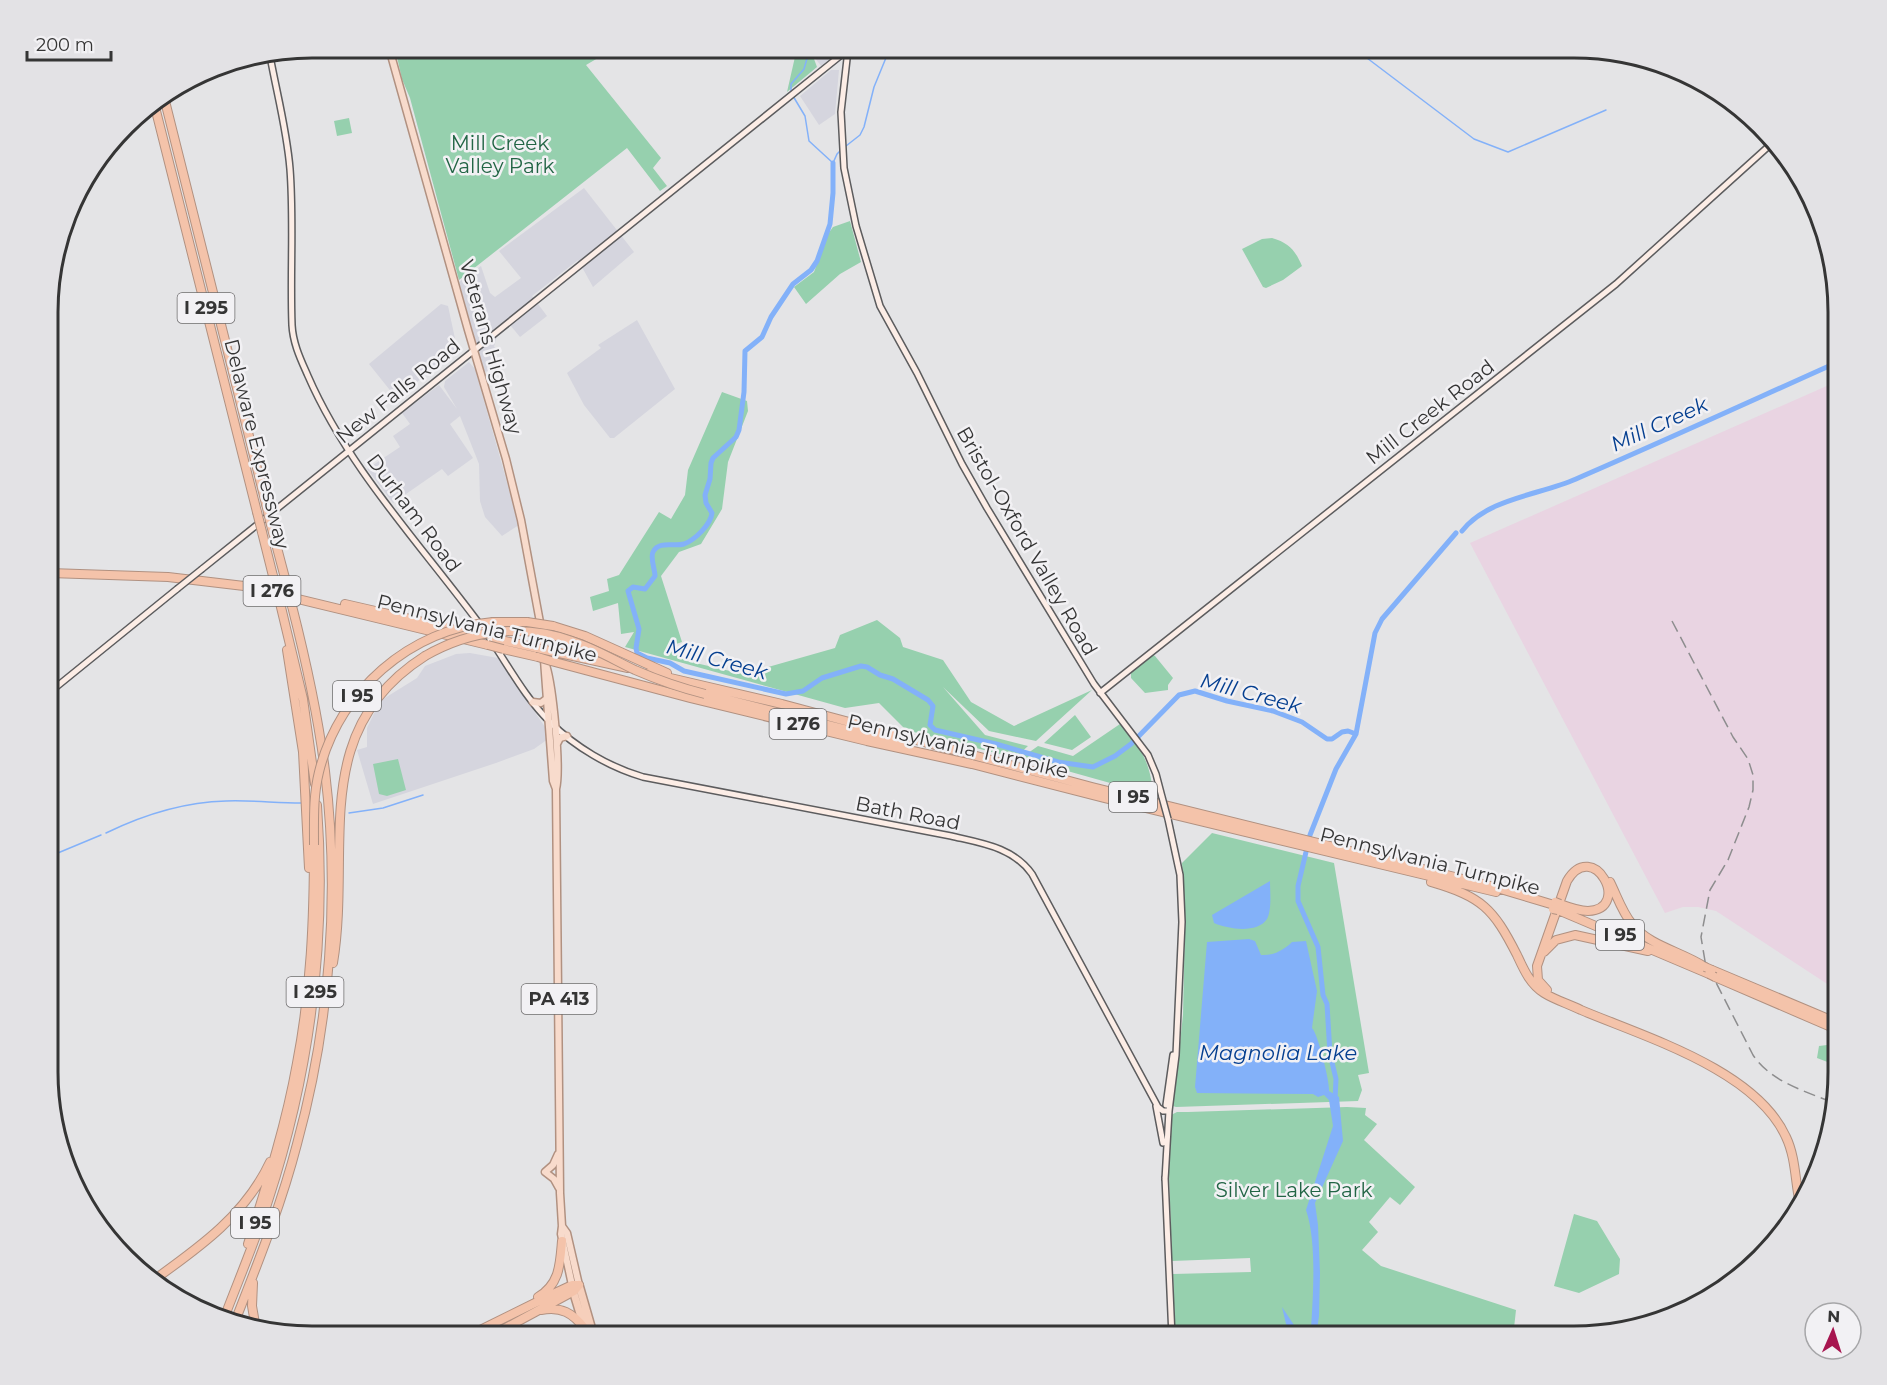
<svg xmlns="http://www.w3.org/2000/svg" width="1887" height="1385" font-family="Montserrat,sans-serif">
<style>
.built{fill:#d5d5de}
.industrial{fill:#e9d4e2}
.green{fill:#96d0ae}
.water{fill:#83b1f9}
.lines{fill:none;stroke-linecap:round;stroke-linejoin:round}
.stream{stroke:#83b1f9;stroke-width:1.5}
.river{stroke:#83b1f9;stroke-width:5}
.secondary-casing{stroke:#5c5c5e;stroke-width:8}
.primary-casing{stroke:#b19181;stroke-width:9}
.trunk-casing{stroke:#b19181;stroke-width:10}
.motorway-casing{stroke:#b19181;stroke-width:10}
.secondary{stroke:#fcede6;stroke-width:5}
.primary{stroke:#f8dbcc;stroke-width:6}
.trunk{stroke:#f6cfbb;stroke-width:7}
.motorway{stroke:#f4c3aa;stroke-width:8}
.rail{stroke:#8d8d8e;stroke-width:1.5;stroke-dasharray:12 6;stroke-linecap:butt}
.secondary-bridge-casing{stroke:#5c5c5e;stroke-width:8;stroke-linecap:butt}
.motorway-bridge-casing{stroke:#b19181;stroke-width:10;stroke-linecap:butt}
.secondary-bridge{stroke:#fcede6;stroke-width:5}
.motorway-bridge{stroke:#f4c3aa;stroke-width:8}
.labels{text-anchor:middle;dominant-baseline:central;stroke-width:5;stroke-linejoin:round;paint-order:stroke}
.shield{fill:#f2f1f4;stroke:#6e6d6e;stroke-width:1.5}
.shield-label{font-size:18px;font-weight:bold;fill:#353535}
.park-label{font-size:20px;fill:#226545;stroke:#f2f1f4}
.street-label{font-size:20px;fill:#353535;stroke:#f2f1f4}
.water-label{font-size:21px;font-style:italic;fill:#053f90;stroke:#f2f1f4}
.rim{fill:none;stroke:#353535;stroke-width:3}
</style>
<rect width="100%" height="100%" fill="#e4e4e6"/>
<path class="built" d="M819 48H842L821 66 815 58Z
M831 70H839L835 114 819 125 800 96Z
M584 188 634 252 593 287 578 260 532 296 547 316 520 337 506 320 493 330 497 336 494 347 496 348 489 371 484 372 459 282 481 266 490 293 495 297 521 278 499 251Z
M441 304 448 306 457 348 397 399 369 364Z
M637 320 675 389 614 438H610L584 405 567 373 601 348 598 345Z
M469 362 475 369 519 525 502 536 485 517 480 501 479 464 458 411 460 416 450 424 473 458 448 476 442 469 393 503 367 469 400 447 393 436 410 424 402 413 439 385 457 409 444 387 445 381Z
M470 653 498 658 545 727 548 739 534 749 496 763 373 804 357 750 367 747V728L380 701 417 678 425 666 456 654Z"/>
<path class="industrial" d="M1838 381V991L1716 911 1698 907H1683L1665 913 1470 543Z"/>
<path class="green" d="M395 48H615L586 65 661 158 653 168 667 186 660 191 627 148 459 280 410 98 402 79Z
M797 48H818L814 59 817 67 787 92Z
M349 118 352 133 337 136 334 121Z
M850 221 861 262 840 274 806 304 794 287 814 272 828 234 833 227Z
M1272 238C1289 243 1295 250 1302 266L1283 280 1266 288 1263 287 1242 249 1262 239Z
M722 392 747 401 748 411 728 462 722 509 701 544 679 552 661 576 682 642 676 644 679 656 687 661 743 674 835 648 840 635 877 620 900 638 903 647 943 660 971 702 1014 726 1092 690 1036 741 989 731 943 687 985 735 1028 746 1015 758 906 730 879 703 845 708 625 647 634 632 621 634 618 603 593 611 590 597 609 591 607 579 619 575 659 512 671 519 685 495 688 470Z
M1153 655 1155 656 1173 678 1168 685V690L1145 693 1131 678V672Z
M1075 715 1091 737 1072 750 1044 743Z
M1120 724C1141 746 1151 764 1153 795L1021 758 1038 746 1073 756Z
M398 759 406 790 387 796 379 794 373 764Z
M1212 833 1334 863 1369 1073 1358 1075 1362 1090 1358 1101 1176 1107 1173 1106 1183 1015 1185 920 1182 863Z
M1827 1045 1838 1047V1066L1817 1058 1819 1046Z
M1347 1107 1366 1108 1365 1115 1377 1124 1364 1140 1415 1187 1400 1205 1390 1197 1369 1222 1378 1232 1362 1250 1381 1266 1516 1310 1513 1337H1496L1487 1333 1485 1337H1175L1173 1274 1251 1272 1250 1258 1172 1261 1169 1173 1171 1115 1177 1112H1188Z
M1574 1214 1597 1221 1620 1259 1619 1274 1579 1293 1554 1286Z"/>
<path class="water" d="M1270 881C1270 891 1272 910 1267 919 1257 934 1228 929 1214 923L1212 915Z
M1249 939 1255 941 1261 955C1273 956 1284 950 1292 942L1306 941 1317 991 1312 1028C1318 1034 1330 1082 1329 1091L1339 1097 1343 1141 1315 1203 1318 1225 1320 1273 1319 1316 1316 1337H1306L1311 1330C1313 1296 1317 1242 1306 1210L1333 1126 1329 1100 1324 1095 1318 1097 1313 1094 1197 1093 1195 1087 1207 942Z
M1282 1307 1298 1331 1304 1337H1294L1286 1324Z"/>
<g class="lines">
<path class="stream" d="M1363 55 1474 139 1508 152 1606 110
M791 92V84L804 69 810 48
M793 96 805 116 809 141 833 163 837 154 842 149
M846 146 860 135 864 127 874 87 890 48
M349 813 383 808 423 795
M106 833C143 815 184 802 226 801 251 800 276 803 301 803
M53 855 101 835"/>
<path class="river" d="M833 163V193L830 224 817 261 811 270 793 284 771 317 762 337 745 351 744 392 739 430 736 437 713 458 711 463 710 479 705 495 706 503 712 513C711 524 695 540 684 544 674 547 659 540 653 552 650 557 655 570 655 576L645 589 633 587 628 591 639 629 636 648 637 653 647 658 670 663 684 671 786 694 803 691 822 678 861 666 867 667 880 675 893 679 928 700 933 706 930 725 935 730 996 744 1058 762 1093 767 1115 756 1131 744 1179 695 1195 691 1227 701 1273 711 1302 722 1327 739H1332L1342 732 1348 731 1356 734
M1462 531C1488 498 1540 495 1576 479 1664 441 1751 401 1838 362
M1335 1100 1336 1079 1330 1054 1327 1004 1323 995 1318 947 1298 901V886L1310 835 1336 769 1356 734 1375 633 1382 619 1456 533"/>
<defs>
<path id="secondary" d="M848 50 841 112 844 168 856 226 880 306 917 373 962 464 987 508 1094 684 1148 755 1156 774 1162 797
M270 56C277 94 287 131 290 169 294 221 290 273 292 325 293 344 301 360 308 376 348 468 422 546 481 626 504 657 522 695 550 722 575 747 609 767 643 777L951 836C981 843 1013 847 1032 874L1158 1107 1163 1111H1169
M202 569 850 48
M50 692 177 589
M1100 693 1616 284 1770 145
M1166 1105 1173 1055
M1156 1106 1163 1143
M1165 1177 1172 1337
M1165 1180 1169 1111 1176 1055 1182 922 1180 875 1168 819"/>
<path id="primary" d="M389 48 468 330 506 459 521 520 542 633 553 781 556 789
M546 665C553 687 561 768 556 789L560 1193 562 1226 561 1234 572 1285
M533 702 541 703 546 699
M557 744 560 738 567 736
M558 1154 553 1165 545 1172 554 1179 559 1188
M562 1226 567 1233 579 1285"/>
<path id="trunk" d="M579 1285 594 1337
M572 1287 587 1337"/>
<path id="motorway" d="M164 97 266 504
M154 103 257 512
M271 525 285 578
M262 532 273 576
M50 573 168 577 244 586 488 645
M280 603 303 699 315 784
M345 604 480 635
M493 622H527
M553 626 585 636 667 673
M496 639 537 648
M503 649 538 657
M287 650 303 752 309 868
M550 651 628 668
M551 661 690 698 867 741 972 764 1104 798 1496 892
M649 673 782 704 1092 787 1487 885 1554 905
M705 694 907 745
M1431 882C1482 897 1493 908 1517 955 1524 970 1530 984 1544 993 1555 1000 1569 1004 1581 1010 1645 1037 1756 1070 1786 1137 1796 1158 1795 1182 1800 1204
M1610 882C1617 896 1622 912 1632 924 1649 946 1683 952 1705 967
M1558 910 1709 974
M1544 952 1556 940 1575 935 1648 951
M333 963C352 848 307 731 425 656
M1712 970 1838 1023
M1715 977 1838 1030
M1547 990 1538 980 1537 966 1567 881C1593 837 1633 909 1588 911 1579 911 1568 907 1560 904
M1778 1239 1788 1227
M248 1244C267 1184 286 1125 297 1063 311 991 314 918 314 845
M151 1282C197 1249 245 1216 270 1162
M253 1283 252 1306 256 1329
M538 1297C560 1284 560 1264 562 1241
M541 1310C561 1306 573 1313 585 1329
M223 1321C238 1281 255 1242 268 1201 310 1073 327 940 317 805
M234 1324C257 1265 281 1206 297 1144 330 1024 340 895 325 771 318 715 306 661 292 606
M466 1337 557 1292 572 1285H579
M489 1337 574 1291 579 1285"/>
</defs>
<use href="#secondary" class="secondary-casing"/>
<use href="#primary" class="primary-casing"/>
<use href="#trunk" class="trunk-casing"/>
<use href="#motorway" class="motorway-casing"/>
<use href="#secondary" class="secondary"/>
<use href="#primary" class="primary"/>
<use href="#trunk" class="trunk"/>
<use href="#motorway" class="motorway"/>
<path class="rail" d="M1672 621 1733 737 1748 759 1753 775V790L1749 807 1728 860 1710 890 1701 937 1705 961 1753 1055C1772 1083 1806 1091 1836 1104"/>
<defs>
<path id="secondary-bridge" d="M177 589 202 569
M1162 797 1168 819"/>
<path id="motorway-bridge" d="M266 504 271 525
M257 512 262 532
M273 576 280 603
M285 578 292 606
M527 622 553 626
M488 645 503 649
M537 648 550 651
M425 656C470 630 523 623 572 641 594 648 614 660 635 670 658 680 681 688 705 694
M538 657 551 661
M314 845C314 820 313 796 319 772 339 691 410 629 493 622
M1555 902 1560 904
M1553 909 1558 910
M1705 967 1712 970
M1709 974 1715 977"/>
</defs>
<use href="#secondary-bridge" class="secondary-bridge-casing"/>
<use href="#motorway-bridge" class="motorway-bridge-casing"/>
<use href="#secondary-bridge" class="secondary-bridge"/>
<use href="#motorway-bridge" class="motorway-bridge"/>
</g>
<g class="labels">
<g class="shield">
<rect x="177.5" y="293" width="57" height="30" rx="4.5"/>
<rect x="243.5" y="576" width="57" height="30" rx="4.5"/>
<rect x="333" y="681" width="48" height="30" rx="4.5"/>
<rect x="769.5" y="709" width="57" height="30" rx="4.5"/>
<rect x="1109" y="782" width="48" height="30" rx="4.5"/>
<rect x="1596" y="920" width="48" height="30" rx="4.5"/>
<rect x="286.5" y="977" width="57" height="30" rx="4.5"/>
<rect x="521.5" y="984" width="75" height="30" rx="4.5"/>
<rect x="231" y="1208" width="48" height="30" rx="4.5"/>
</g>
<g class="shield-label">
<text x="206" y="308">I 295</text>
<text x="272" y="591">I 276</text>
<text x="357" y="696">I 95</text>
<text x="798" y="724">I 276</text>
<text x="1133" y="797">I 95</text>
<text x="1620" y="935">I 95</text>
<text x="315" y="992">I 295</text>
<text x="559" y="999">PA 413</text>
<text x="255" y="1223">I 95</text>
</g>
<g class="park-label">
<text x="500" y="143">Mill Creek<tspan x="500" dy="23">Valley Park</tspan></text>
<text x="1294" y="1190">Silver Lake Park</text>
</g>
<g class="street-label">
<text transform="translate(491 347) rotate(74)">Veterans Highway</text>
<text transform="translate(398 391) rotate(-39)">New Falls Road</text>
<text transform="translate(1430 412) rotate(-38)">Mill Creek Road</text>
<text transform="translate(257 444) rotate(76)">Delaware Expressway</text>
<text transform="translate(414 513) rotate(53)">Durham Road</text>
<text transform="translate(1027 541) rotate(60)">Bristol-Oxford Valley Road</text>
<text transform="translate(487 628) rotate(14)">Pennsylvania Turnpike</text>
<text transform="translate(958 746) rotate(13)">Pennsylvania Turnpike</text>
<text transform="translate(908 813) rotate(11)">Bath Road</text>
<text transform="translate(1430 861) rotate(14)">Pennsylvania Turnpike</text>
</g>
<g class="water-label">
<text transform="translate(1659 424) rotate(-24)">Mill Creek</text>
<text transform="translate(717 659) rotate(15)">Mill Creek</text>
<text transform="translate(1251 693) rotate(15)">Mill Creek</text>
<text x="1278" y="1052">Magnolia Lake</text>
</g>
</g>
<path d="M0 0H1887V1385H0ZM312 58H1574A254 254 0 0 1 1828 312V1072A254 254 0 0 1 1574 1326H312A254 254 0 0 1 58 1072V312A254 254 0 0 1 312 58Z" fill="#e3e2e5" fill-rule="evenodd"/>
<path class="rim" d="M312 58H1574A254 254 0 0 1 1828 312V1072A254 254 0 0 1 1574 1326H312A254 254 0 0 1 58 1072V312A254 254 0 0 1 312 58Z"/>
<g transform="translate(1833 1331) rotate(3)"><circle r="28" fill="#f2f1f4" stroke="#a6a6a8" stroke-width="1.5"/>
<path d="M0-4.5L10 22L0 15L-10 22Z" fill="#a7154f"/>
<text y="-9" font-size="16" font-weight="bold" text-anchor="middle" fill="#353535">N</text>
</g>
<path d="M27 51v9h84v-9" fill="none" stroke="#353535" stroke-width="3"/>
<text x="36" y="51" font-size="18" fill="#353535" stroke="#f2f1f4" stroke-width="4.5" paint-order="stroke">200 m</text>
</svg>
